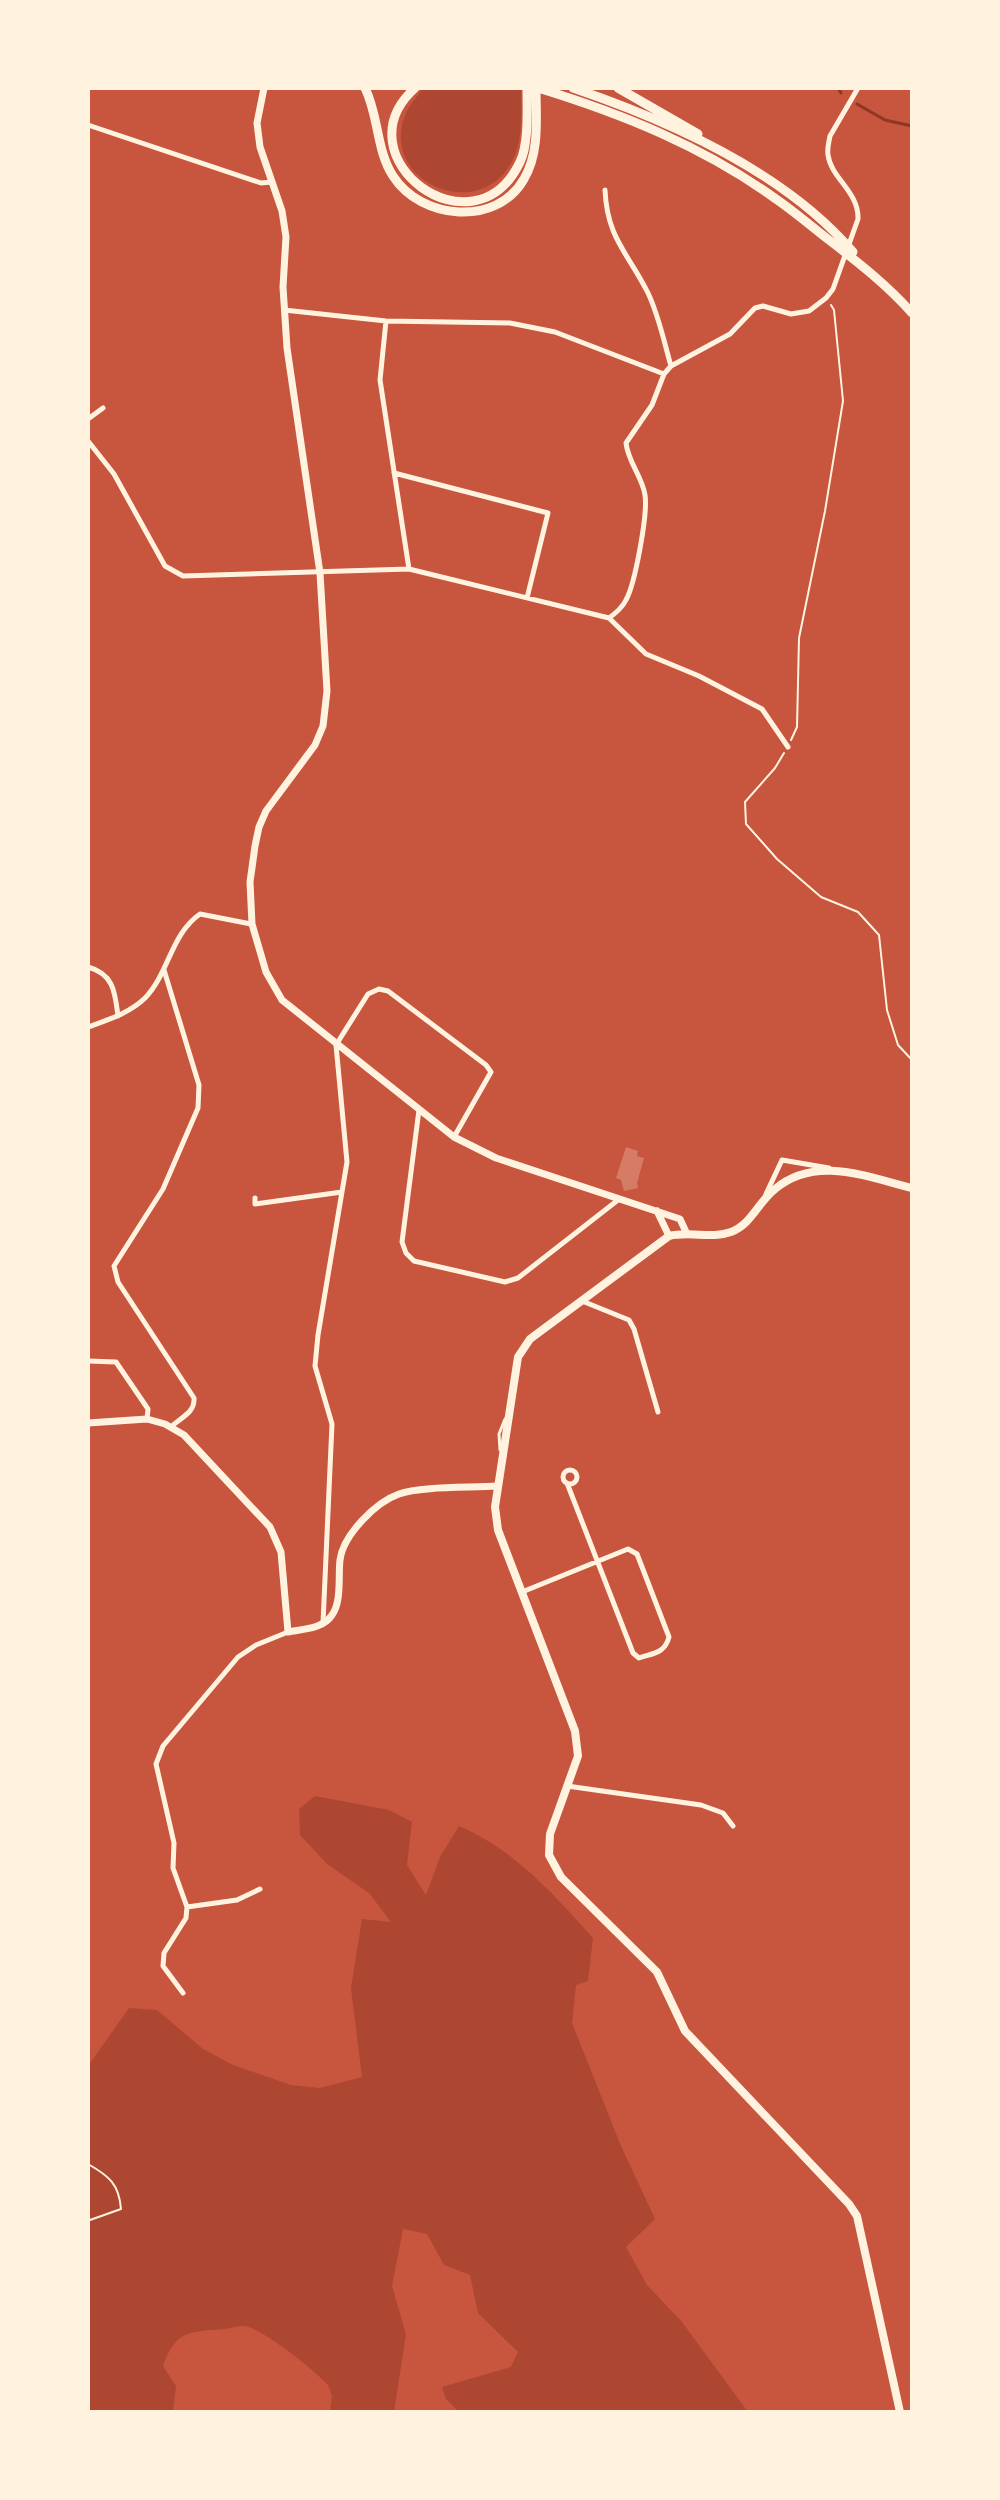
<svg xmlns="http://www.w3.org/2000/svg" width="1000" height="2500" font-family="'DM Sans',sans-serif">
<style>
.green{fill:#ae4732}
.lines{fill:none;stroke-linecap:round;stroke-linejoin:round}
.stream{stroke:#8f3625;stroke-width:3}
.building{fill:#d67c66}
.path{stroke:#fff3e0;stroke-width:2}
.service{stroke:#fff3e0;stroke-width:3}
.minor{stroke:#fff3e0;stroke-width:5}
.tertiary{stroke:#fff3e0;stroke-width:7}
.secondary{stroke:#fff3e0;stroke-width:8}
.primary{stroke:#fff3e0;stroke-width:9}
</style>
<rect width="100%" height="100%" fill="#c8553d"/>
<path class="green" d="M423 88H521C521 109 523 135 515 155 485 228 376 183 406 113 410 104 418 96 423 88Z
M315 1796 389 1810 412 1822 407 1865 426 1895 440 1857 459 1826C515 1850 553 1894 593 1938L588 1981 576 1985 572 2023 621 2146 655 2219 626 2247 647 2285 682 2322 748 2412H459L446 2399 442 2387 511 2367 518 2352 478 2313 470 2275 444 2265 427 2234 403 2229 392 2286 406 2334 394 2412H330L332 2396 328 2385C312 2368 270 2335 249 2327 240 2324 233 2328 225 2329 190 2332 176 2329 163 2366L176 2386 173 2412H88V2066L129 2008 157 2010 203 2049 233 2065 291 2085 320 2088 362 2077 351 1988 362 1919 391 1922 369 1893 327 1864 300 1835 299 1809Z"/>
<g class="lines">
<path class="stream" d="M838 88 841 93
M857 104 885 120 912 126"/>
</g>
<path class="building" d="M626 1147 638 1151 637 1156 644 1158 637 1183 638 1188 624 1191 621 1180 616 1178Z"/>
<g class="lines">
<path class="path" d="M791 740 797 727 799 638 825 511 843 401 834 310 831 305
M784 753 775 768 745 802 746 824 777 859 821 897 858 912 879 935 887 1010 898 1045 912 1060
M88 2164C109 2176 119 2184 121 2209L90 2220 88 2218"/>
<path class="service" d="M500 1450 499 1434 505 1419"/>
<path class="minor" d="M88 125 261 183 272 182
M605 190C607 238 628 253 648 293 659 316 664 342 671 366
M284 310 386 321 510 323 555 332 664 374
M386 321 380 380 409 569
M88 419 103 408
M88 441 114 474 165 566 183 576 409 569 609 618
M394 473 548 513 527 598
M609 618C616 613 622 608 626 600 635 584 648 514 645 495 642 476 628 462 626 443L652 405 664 374 671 366 730 334 755 308 763 306 791 314 809 311 826 298 833 289 858 219C859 192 831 178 828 155 827 149 829 141 830 136L858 88
M609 618 646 654 699 676 762 709 788 747
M88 967C114 974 115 993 118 1016
M164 970 199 1085 198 1108 163 1189 114 1266 118 1282 194 1398C195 1413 181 1417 171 1427
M88 1027C107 1020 130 1013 145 998 169 973 171 934 200 914L251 924
M419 1110 402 1242 406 1253 414 1261 505 1282 518 1278 618 1200
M766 1194 782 1160 829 1168
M255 1198V1204L342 1192
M582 1301 629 1320 634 1329 658 1412
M88 1361 116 1362 148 1409 147 1419
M563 1477a7 7 0 1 1 14 0a7 7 0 1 1-14 0Z
M522 1592 628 1549 637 1554 669 1637C665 1653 654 1653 639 1658L633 1653 567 1483
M323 1623 332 1424 315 1366 318 1335 347 1162 336 1045 368 994 379 989 388 991 486 1065 491 1072 454 1137
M567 1786 701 1805 723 1813 733 1826
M187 1907 237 1900 260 1889
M183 1993 163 1966 164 1953 186 1918 187 1907 173 1868 174 1843 156 1764 163 1746 238 1657 256 1645 288 1632"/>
<path class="tertiary" d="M264 88 257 123 260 147 282 211 286 237 283 287 287 348 320 573 327 691 323 726 315 745 266 811 259 827 255 846 250 882 252 924 266 972 282 1000 454 1137 496 1158 680 1219 686 1232
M657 1211 669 1236
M88 1423 147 1419 165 1424 184 1435 270 1527 281 1552 288 1632C303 1629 323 1629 332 1615 342 1601 338 1576 340 1560 343 1535 376 1502 399 1494 420 1486 473 1488 497 1486"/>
<path class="secondary" d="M900 2412 857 2216 849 2204 685 2031 657 1972 561 1877 549 1855 550 1834 578 1756 575 1731 498 1530 495 1507 518 1357 530 1339 669 1236C690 1231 712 1239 731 1232 752 1224 758 1202 775 1189 816 1155 867 1177 912 1188"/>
<path class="primary" d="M365 88C379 116 376 150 393 176 421 220 497 227 524 179 540 152 536 118 536 88
M415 88C338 157 474 259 520 162 529 144 527 108 527 88
M538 88C623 114 704 147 776 199 795 212 812 227 829 240 859 263 887 285 912 313
M573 88C670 121 785 172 853 252
M618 88 698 134"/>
</g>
<rect width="1000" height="2500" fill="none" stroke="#fff3e0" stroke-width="180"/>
</svg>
